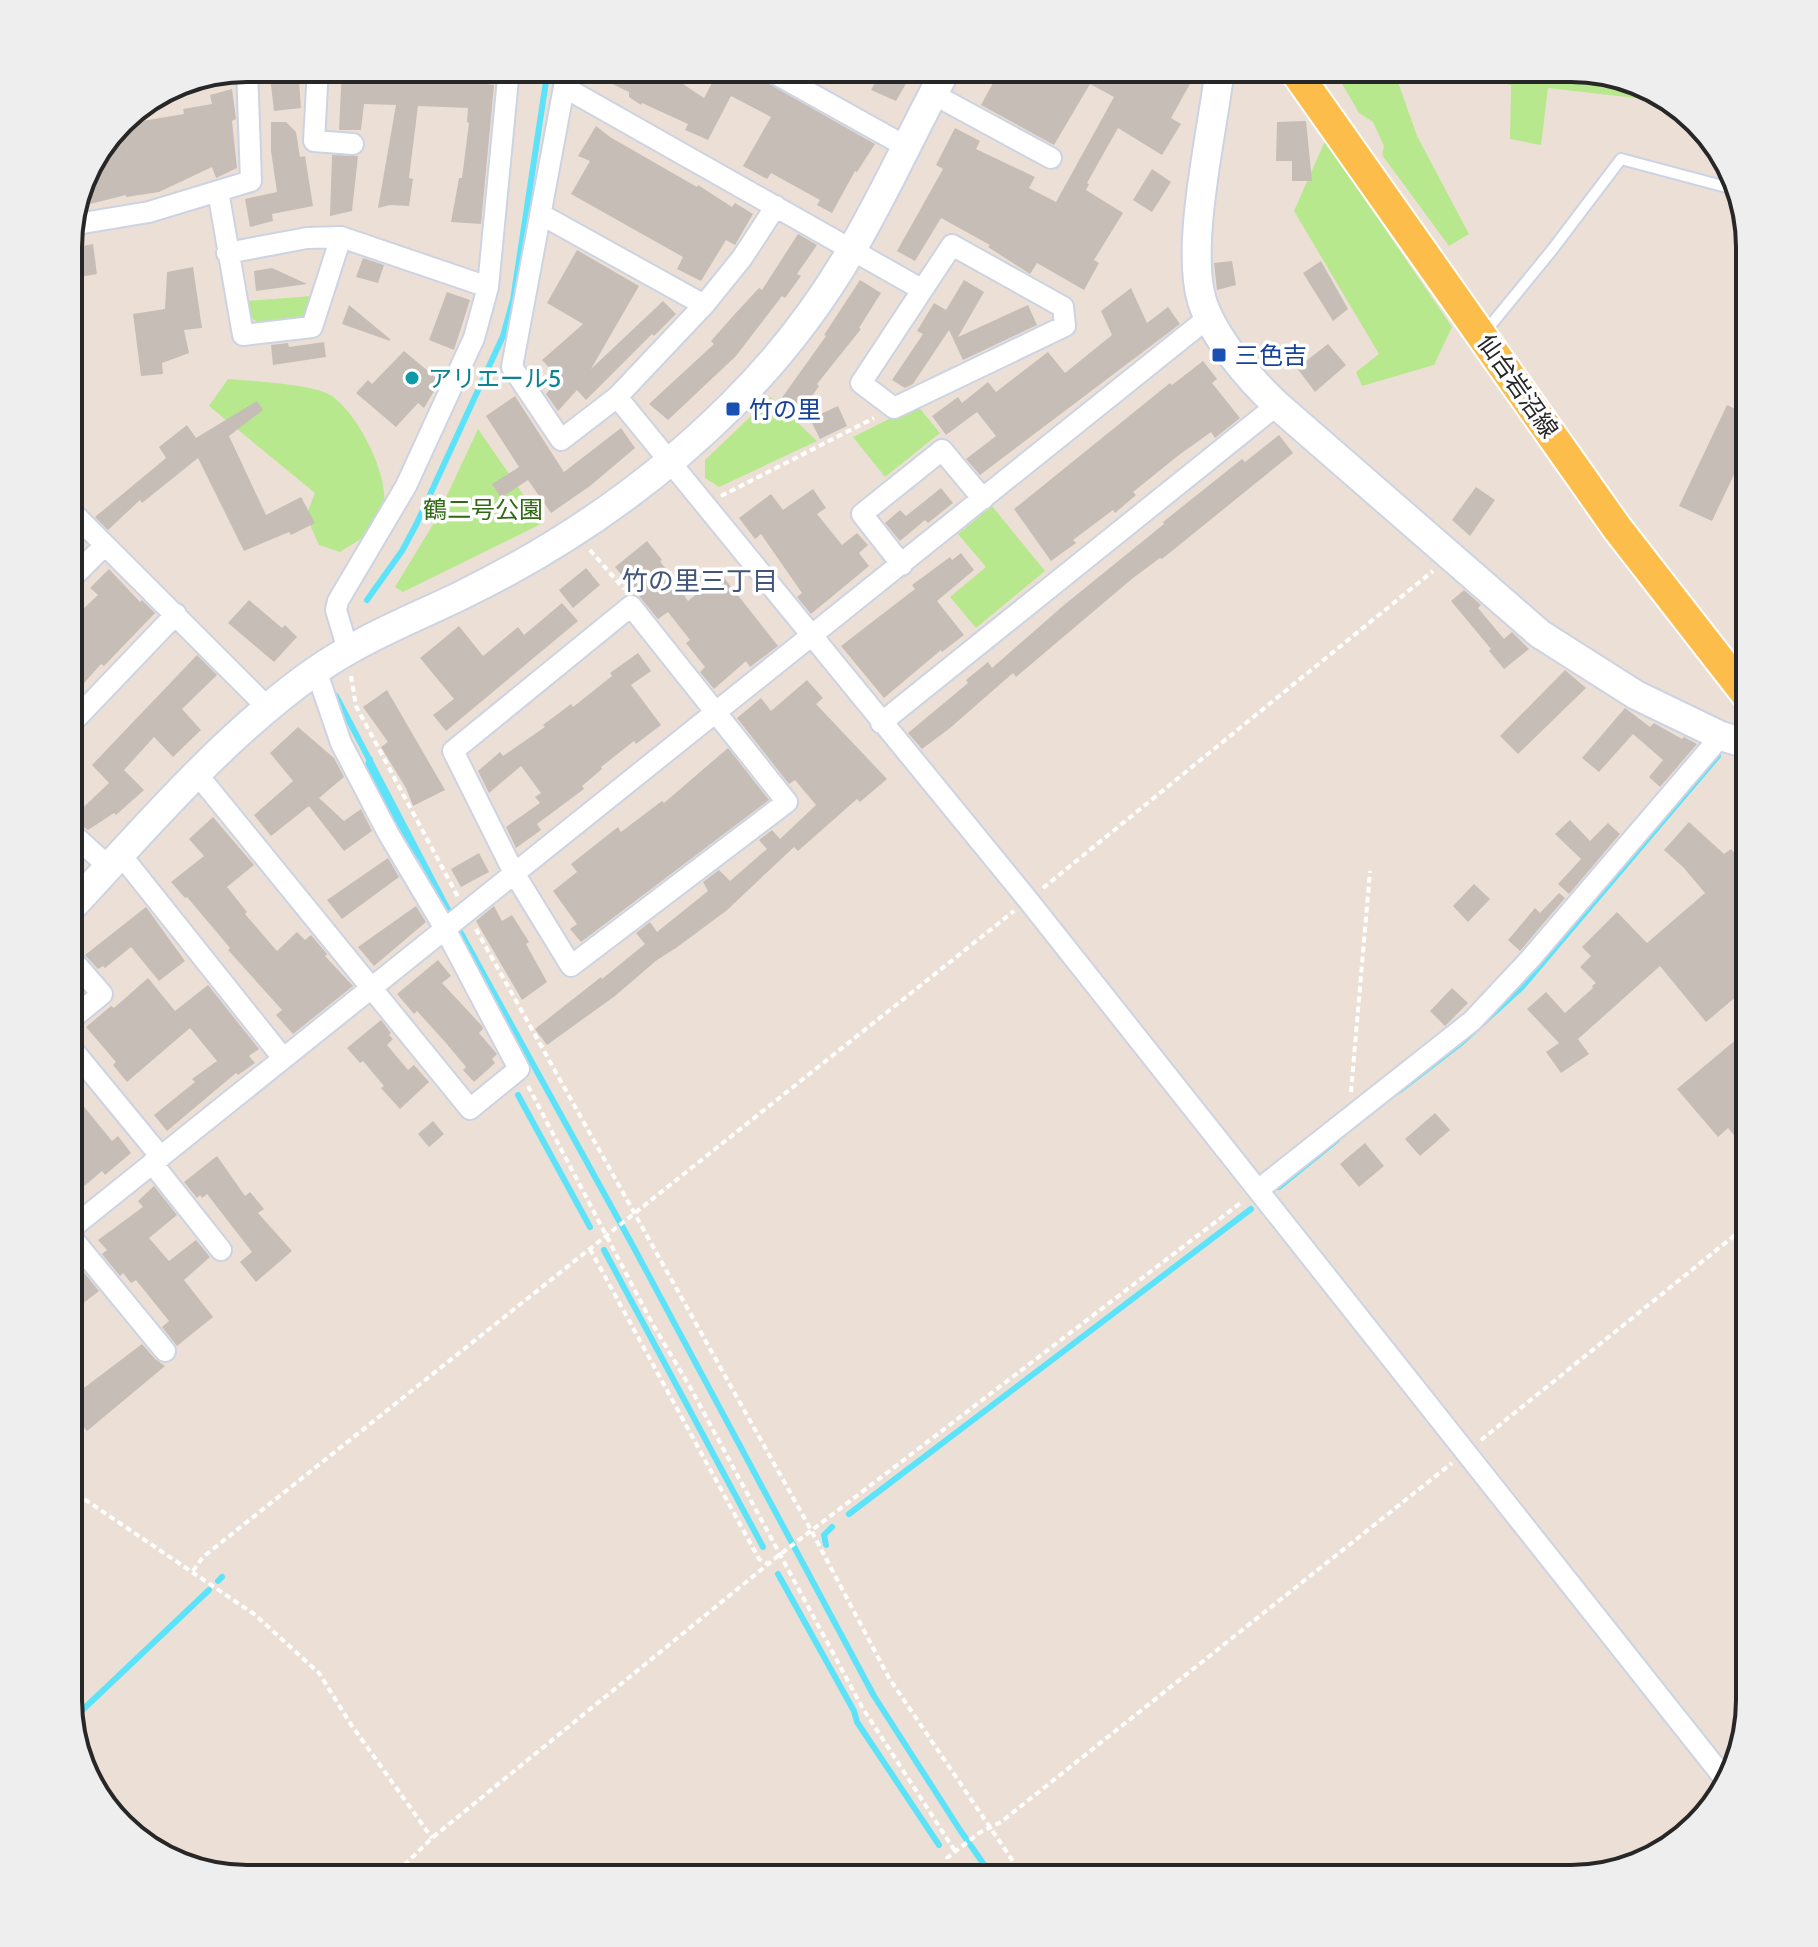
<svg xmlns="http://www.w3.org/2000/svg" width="1818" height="1947" font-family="Cabin,'Noto Sans JP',sans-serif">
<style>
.green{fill:#b7e88d}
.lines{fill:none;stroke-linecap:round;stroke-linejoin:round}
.stream{stroke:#5de3f9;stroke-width:6}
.building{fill:#c6bdb7}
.lane-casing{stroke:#ccd3e2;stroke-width:14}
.street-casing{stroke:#ccd3e2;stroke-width:24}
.secondary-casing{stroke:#ccd3e2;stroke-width:32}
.primary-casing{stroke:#fff;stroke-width:34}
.path{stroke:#fff;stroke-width:4;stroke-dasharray:6 4;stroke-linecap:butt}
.lane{stroke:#fff;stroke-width:10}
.street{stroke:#fff;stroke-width:20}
.secondary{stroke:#fff;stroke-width:28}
.primary{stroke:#fdbd4a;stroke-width:30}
.transit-dot{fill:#1a4fb4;stroke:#fff;stroke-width:3}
.culture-dot{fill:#0f9aa8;stroke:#fff;stroke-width:3}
.labels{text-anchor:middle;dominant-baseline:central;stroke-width:7;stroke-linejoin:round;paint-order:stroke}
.transit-label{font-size:24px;fill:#164399;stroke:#fff;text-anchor:start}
.culture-label{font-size:24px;fill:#0d838f;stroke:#fff;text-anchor:start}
.street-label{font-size:24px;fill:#272727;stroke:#fff}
.park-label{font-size:24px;fill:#2f6912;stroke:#fff}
.neighbourhood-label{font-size:26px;fill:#44557b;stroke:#fff}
.rim{fill:none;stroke:#272727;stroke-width:4}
</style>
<rect width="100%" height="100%" fill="#ece0d6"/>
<path class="green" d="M1333 68H1384L1397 79 1417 136 1469 234 1449 246 1382 155 1384 146 1373 122 1359 113Z
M1443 68C1501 68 1616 59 1662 96L1661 101 1548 88 1541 145 1510 139 1511 85Z
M1325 141 1452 327 1434 365 1362 386 1356 372 1379 354 1294 211Z
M312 296 305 316 261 325 250 317 246 301Z
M228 379C250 381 315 384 332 396 360 415 403 497 376 527 367 537 351 544 340 552L319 545 306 516 315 493 209 406Z
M771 397 817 441 719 487 705 478V460Z
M917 405 940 433 885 477 853 437Z
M478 429 543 523 403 592 395 587 435 521Z
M992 506 1045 571 976 628 950 597 986 567 958 534Z"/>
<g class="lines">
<path class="stream" d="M367 600 402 551 416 525 503 336 513 300 548 68
M336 696 446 906 633 1246 874 1696 960 1830 994 1879
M370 759 367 768 415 860
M1399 1091 1461 1043 1522 987 1718 756
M518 1095 590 1227
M1279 1187 1337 1140
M604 1250 763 1547
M849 1514 1251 1209
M826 1545 824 1535 832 1527
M778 1574 854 1711 857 1722 939 1845
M218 1581 222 1577
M74 1718 209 1590
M957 1872 962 1879"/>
</g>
<path class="building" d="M269 68H298L301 108 274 111Z
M342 68H363L362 72 436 78 438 68H458L457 80 494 85 481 224 451 222 459 178H462L469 123 467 122 468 108 418 106 409 178 413 179 409 206 390 205 378 208 396 105 364 104 361 130H339Z
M579 68H675L671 76 704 98 720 68H741L875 144 857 172 855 171 832 213 817 205 820 200 771 173 767 179 743 166 771 117 731 96 708 140 685 130 688 124 642 103 641 105 629 97V92Z
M883 68H915L896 101 871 90Z
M1001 68H1186L1182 77 1191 82 1171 118 1181 124 1162 155 1118 128 1087 183 1089 184 1086 190 1123 213 1094 260 1099 263 1084 290 1037 263 1030 274 988 247 990 245 941 218 915 261 897 251 943 169 936 165 955 128 980 141 976 149 1035 177 1029 188 1056 202 1114 97 1090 84 1054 145 981 105Z
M232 89 236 119 232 121 237 168 216 178 212 167 159 192 126 197V195L86 205 83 181 87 168 123 120 136 118V122L184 114 183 109 212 104 210 95Z
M1306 121 1312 181H1292V161H1276L1277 122Z
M271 122H286L296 132 300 157 305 156 313 206 272 214 273 221 250 227 245 199 277 192 271 151Z
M596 126 610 137 697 187 698 185 732 207 735 203 753 214 735 245 726 240 701 281 677 269 683 257 571 194 590 161 578 156Z
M332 155 358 156 352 211 330 216Z
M1152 169 1171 182 1152 212 1133 200Z
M798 234 817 245 797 274 801 276 785 298 782 296 736 356 668 420 649 404 714 344 711 341 734 315 759 288 762 290Z
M93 244 97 274 68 279V249Z
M577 250 639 286 591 369 663 301 676 314 654 336 652 334 586 400 577 390 558 411 546 394 559 378 542 360 583 324 547 303Z
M363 258 384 265 378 283 356 277Z
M1232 261 1236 285 1217 290 1214 263Z
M1321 261 1348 309 1333 321 1303 273Z
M193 267 202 328 184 330 189 353 162 363 163 374 141 376 133 314 165 309 167 272Z
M272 268 307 284 256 291 254 271Z
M860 280 881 293 859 328 861 329 817 384 819 386 801 412 781 399 826 336 824 335Z
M964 280 984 292 958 337 1028 305 1037 325 963 360 949 330 913 384 905 388 892 380 923 334 917 331 934 303 946 310Z
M1131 288 1147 323 1168 307 1180 324 980 475 966 459 996 436 977 412 946 435 932 416 958 397 962 403 988 382 996 392 1048 352 1065 373 1112 335 1101 311Z
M447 292 470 300 454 350 429 340Z
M349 305 390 339V341L342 324Z
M324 342 326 357 273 365 271 345 288 343 289 347Z
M1328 344 1346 365 1315 392 1297 368Z
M404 351 440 381 424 408 418 403 396 427 356 393 368 380 372 384Z
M1203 361 1217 379 1212 383 1240 418 1215 438 1211 432 1179 455 1133 492 1136 495 1115 513 1113 510 1073 540 1076 543 1051 561 1014 509 1170 383 1172 385Z
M515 396 564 472 621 428 635 448 590 486 551 513 528 480 501 498 492 484 519 467 486 416Z
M257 401 263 410 229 436 266 515 301 497 315 523 291 535 289 532 244 551 198 458 142 503 140 500 108 530 95 517 166 458 159 447 187 425 196 438Z
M1727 405 1750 416V441L1712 521 1679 506Z
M838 406 847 426 820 439 810 419Z
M1279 435 1293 453 1162 559 1160 558 1133 578 1016 677 1013 673 950 728 922 749 908 733 968 683 966 680 988 662 992 668 1064 605 1164 524 1163 522 1242 459 1245 462Z
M1476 487 1495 500 1470 536 1452 520Z
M941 488 953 503 928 523 925 520 900 541 885 523 900 510 906 516Z
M813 489 826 508 817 514 842 545 857 533 868 545 859 553 869 566 811 614 797 597 802 593 761 534 755 539 739 518 771 494 783 510Z
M647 541 662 560 660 561 688 601 721 574 778 646 750 667 746 661 714 689 700 672 705 667 686 643 690 640 668 612 658 619 615 567Z
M961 553 974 570 937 601 964 635 942 652 941 650 884 698 841 646 915 589 912 585 950 557 952 560Z
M586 568 600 585 573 608 559 590Z
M109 569 140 602 142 600 155 613 104 666 101 664 68 701V623L98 595 90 588Z
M1464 590 1481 605 1478 608 1504 639 1512 632 1529 649 1504 669 1489 651 1491 649 1451 601Z
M249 600 282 628 285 625 297 637 274 662 228 623Z
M562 603 578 621 446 731 433 715 454 699 420 658 459 626 483 656 518 627 524 635Z
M638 653 651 671 631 685 661 725 636 744 634 741 601 767 602 769 582 786 584 789 537 824 541 830 516 848 506 827 540 803 535 797 541 793 521 766 489 793 478 771 500 752 503 756 545 727 543 725 571 704 573 707 612 676 610 673Z
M197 655 217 675 182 709 201 730 173 757 154 737 124 770 144 790 116 815 114 813 88 830 72 818 109 783 92 765Z
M1565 670 1586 688 1518 754 1500 736Z
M807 680 823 698 816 704 887 779 860 802 857 799 798 851 794 847 726 911 676 948 657 960 615 996 547 1045 535 1029 601 977 602 979 645 944 636 933 650 922 657 932 708 891 703 882 719 870 730 881 767 849 759 840 772 830 780 839 816 805 795 780 789 784 737 718 761 698 771 711Z
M387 690 445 790 413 806 406 788 381 747 388 742 363 707Z
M1625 708 1650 727 1654 723 1682 739 1684 737 1697 744 1660 787 1649 777 1663 760 1633 734 1599 772 1582 758Z
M298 727 334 758 344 777 319 798 344 821 361 809 372 831 344 851 309 806 271 836 254 815 293 781 270 753Z
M728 748 769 800 581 942 570 929 577 924 553 891 577 872 571 864 618 827 621 832 662 801 664 803Z
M213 817 254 865 227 887 247 912 245 914 277 951 297 932 305 940 311 935 327 954 325 956 353 986 293 1034 276 1015 282 1010 228 950 230 948 187 897 185 898 171 882 204 856 189 839Z
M1570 820 1590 841 1608 823 1620 834 1569 894 1558 884 1581 859 1555 834Z
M1689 822 1724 854 1731 849 1750 872V985L1706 1022 1660 966 1578 1039 1589 1054 1561 1073 1546 1052 1559 1043 1527 1009 1546 992 1565 1013 1593 988 1592 986 1596 983 1580 967 1591 956 1582 947 1617 912 1647 943 1705 893 1683 867 1664 850Z
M479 853 489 872 461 887 451 869Z
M388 858 399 877 342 919 327 900Z
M1474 884 1490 899 1468 922 1453 906Z
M1559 893 1565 898 1520 951 1508 940 1535 908 1540 913Z
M416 906 426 922 374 966 358 947Z
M494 906 502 921 512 915 529 942 526 944 547 982 522 1000 476 921Z
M146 907 185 961 159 981 131 947 105 968 103 966 98 969 85 955Z
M438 960 451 976 442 983 482 1026 483 1029 479 1033 497 1054 492 1059 495 1063 474 1082 463 1070 466 1067 446 1043 417 1011 414 1014 397 994Z
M148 978 175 1011 208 985 259 1049 249 1056 255 1063 238 1075 236 1073 167 1131 154 1115 195 1082 192 1079 217 1061 190 1028 127 1082 113 1065 116 1062 86 1027 111 1006 114 1008Z
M1452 988 1468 1003 1445 1026 1430 1011Z
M381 1020 391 1033 389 1035 393 1039 387 1045 408 1070 414 1065 429 1082 400 1109 381 1088 384 1086 363 1061 360 1063 347 1048Z
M1750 1028V1154L1728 1128 1718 1137 1677 1089Z
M81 1103 112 1141 118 1136 131 1153 105 1175 102 1171 68 1200V1172L84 1159 68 1136V1112Z
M1435 1113 1450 1130 1420 1156 1405 1139Z
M433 1121 444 1134 429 1147 418 1134Z
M1365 1143 1384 1166 1359 1187 1340 1164Z
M217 1156 245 1196 250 1192 264 1209 258 1213 292 1251 256 1282 240 1262 252 1252 207 1194 202 1198 200 1195 197 1198 184 1182Z
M154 1186 177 1215 149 1238 169 1261 196 1240 210 1257 184 1280 213 1317 177 1346 162 1327 169 1321 136 1280 131 1283 123 1273 120 1276 102 1254 107 1250 98 1240 143 1207 138 1201Z
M81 1269 99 1291 68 1315V1279Z
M142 1344 155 1359 165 1366 87 1431 68 1408V1400Z"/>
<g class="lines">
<defs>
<path id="lane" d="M1485 332 1552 250 1621 159 1730 188"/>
<path id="street" d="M318 68 314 141 353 144
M765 68 905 146
M933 94 1051 158
M218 191 243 335 312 327 341 237 488 287
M776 206 742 258 704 305 617 397 561 440 512 367 564 87 921 289
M542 215 704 305
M71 225 149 212 251 181 247 68
M952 245 1063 307 1065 326 894 408 861 383Z
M227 253 307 238 341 237
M617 397 1028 900 1728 1783
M68 450 71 448 68 433
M68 508 267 707
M902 565 862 514 942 450 983 499
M68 582 104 546
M631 606 787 802 571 966 514 873 453 751Z
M348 650 336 610 338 601 406 486 474 338 488 287 509 68
M881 723 1277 405
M68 727 176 614
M197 774 470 1109 519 1069 444 927 388 833 341 743 316 670
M68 830 109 867
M121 855 283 1058
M68 1022 102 994 68 955
M68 1044 161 1157
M152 1163 221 1250
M1258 1190 1472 1021 1531 958 1721 736
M68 1231 1209 317
M68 1233 165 1351"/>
<path id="secondary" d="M1220 68C1213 129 1185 245 1202 301 1214 338 1249 379 1277 405L1540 634 1636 695 1721 736 1741 742 1750 739
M68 911C146 828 221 738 314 672 360 639 413 619 464 594 564 545 654 483 733 404 778 359 819 306 851 251 886 192 914 128 947 68"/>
<path id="primary" d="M1293 68 1617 528 1750 699"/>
</defs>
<use href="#lane" class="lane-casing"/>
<use href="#street" class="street-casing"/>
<use href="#secondary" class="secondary-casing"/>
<use href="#primary" class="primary-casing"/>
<path class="path" d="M721 496 874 418
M590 550 624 589
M351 676 356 706 458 897
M1043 888 1433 571
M476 929 811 1530 889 1678 1025 1879
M528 1086 652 1323 690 1387 862 1707 955 1851
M1351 1092 1370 871
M590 1249 759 1559 768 1564
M1481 1440 1750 1223
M68 1488 254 1614 319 1673 350 1723 432 1838
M193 1571 203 1557 1014 911
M390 1879 432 1838 778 1556 1243 1201
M948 1879 947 1858 979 1833 1001 1822 1452 1463"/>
<use href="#lane" class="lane"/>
<use href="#street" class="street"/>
<use href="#secondary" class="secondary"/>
<use href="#primary" class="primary"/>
</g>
<g class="transit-dot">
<rect x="1211" y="347" width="16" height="16" rx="4"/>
<rect x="725" y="401" width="16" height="16" rx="4"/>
</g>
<circle class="culture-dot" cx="412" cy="378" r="8"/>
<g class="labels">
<g class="transit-label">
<text x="1235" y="355">三色吉</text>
<text x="749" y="409">竹の里</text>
</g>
<g class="culture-label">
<text x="428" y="378">アリエール5</text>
</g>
<g class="street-label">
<text transform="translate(1518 386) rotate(55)">仙台岩沼線</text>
</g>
<g class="park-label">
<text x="483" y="509">鶴二号公園</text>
</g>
<g class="neighbourhood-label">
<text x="700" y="581">竹の里三丁目</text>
</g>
</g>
<path d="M0 0H1818V1947H0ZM247 82H1571A165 165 0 0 1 1736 247V1700A165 165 0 0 1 1571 1865H247A165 165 0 0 1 82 1700V247A165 165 0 0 1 247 82Z" fill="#eee" fill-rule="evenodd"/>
<path class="rim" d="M247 82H1571A165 165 0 0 1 1736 247V1700A165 165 0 0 1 1571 1865H247A165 165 0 0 1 82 1700V247A165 165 0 0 1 247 82Z"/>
</svg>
